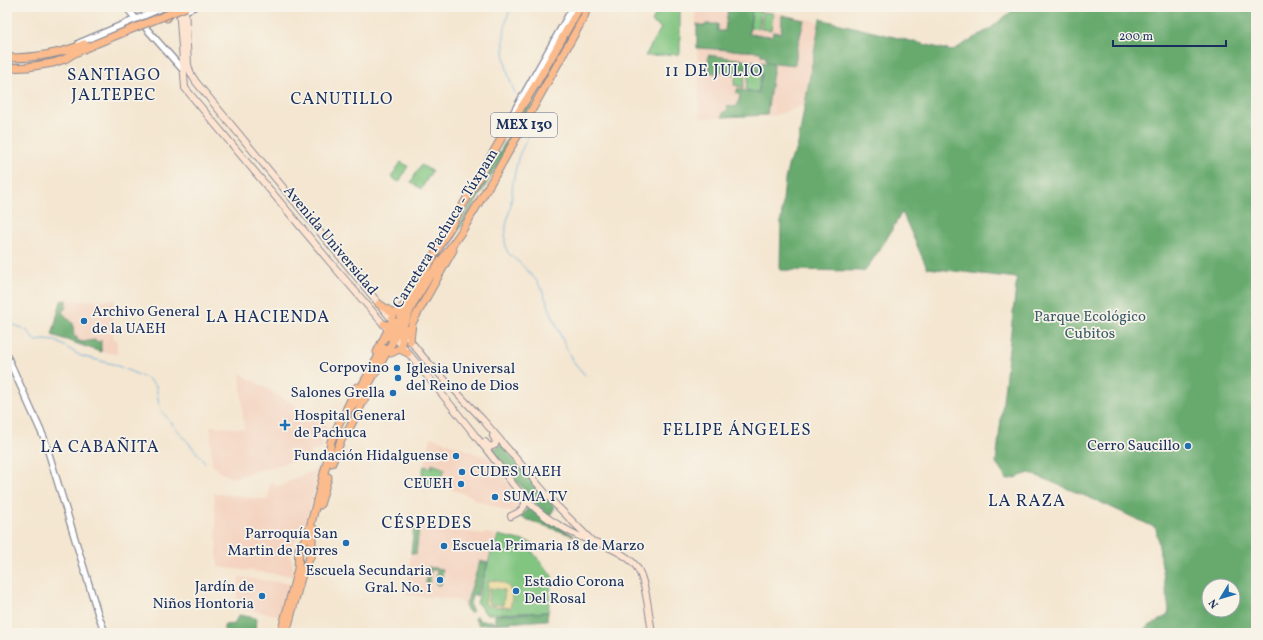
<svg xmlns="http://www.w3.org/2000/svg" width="1263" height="640" font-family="Vollkorn,serif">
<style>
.built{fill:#f4d3c0}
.green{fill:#81c580;stroke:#4e7a6f}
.forest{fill:#68aa6e;stroke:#426c66;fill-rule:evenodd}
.sand{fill:#eeda9e;stroke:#84847e;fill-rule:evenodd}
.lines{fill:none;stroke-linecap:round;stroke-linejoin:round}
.stream{stroke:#65addd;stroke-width:1}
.tertiary-casing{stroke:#888a97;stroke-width:8}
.secondary-casing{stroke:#888a97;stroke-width:8}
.primary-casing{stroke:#888a97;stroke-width:9}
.tertiary{stroke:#fff;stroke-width:5.5}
.secondary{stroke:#fde4d1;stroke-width:6}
.primary{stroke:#fbbb8c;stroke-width:7}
.primary-bridge-casing{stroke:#888a97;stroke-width:9;stroke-linecap:butt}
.primary-bridge{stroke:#fbbb8c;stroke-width:7}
.poi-dot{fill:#1f6fb2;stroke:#f7f3e8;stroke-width:1.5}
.labels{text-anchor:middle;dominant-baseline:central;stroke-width:3.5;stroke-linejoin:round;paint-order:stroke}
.shield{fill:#f7f3e8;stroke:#5d6a87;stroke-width:1}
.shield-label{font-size:14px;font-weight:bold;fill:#1b2f5e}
.street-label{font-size:15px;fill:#1b2f5e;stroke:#f7f3e8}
.poi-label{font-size:15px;fill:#1b2f5e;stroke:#f7f3e8;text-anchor:end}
.park-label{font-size:15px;fill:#3a5c68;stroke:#f7f3e8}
.quarter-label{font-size:17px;letter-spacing:1px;fill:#1b2f5e;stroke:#f7f3e8}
</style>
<rect width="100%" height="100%" fill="#f7f3e8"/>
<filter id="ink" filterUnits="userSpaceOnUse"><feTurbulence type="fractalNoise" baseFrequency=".025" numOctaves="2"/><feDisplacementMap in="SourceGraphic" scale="8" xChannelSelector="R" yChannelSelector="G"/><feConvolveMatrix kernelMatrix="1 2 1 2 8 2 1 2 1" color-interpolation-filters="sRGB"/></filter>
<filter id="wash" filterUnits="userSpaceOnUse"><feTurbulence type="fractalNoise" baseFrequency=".012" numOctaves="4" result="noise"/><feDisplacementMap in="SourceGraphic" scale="16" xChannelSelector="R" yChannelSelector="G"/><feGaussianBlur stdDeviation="0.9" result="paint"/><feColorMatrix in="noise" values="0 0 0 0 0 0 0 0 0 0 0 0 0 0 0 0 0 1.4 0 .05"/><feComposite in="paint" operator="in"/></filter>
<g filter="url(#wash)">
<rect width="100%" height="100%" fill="#f4e6d0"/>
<path class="built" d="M695 7H749L826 23 809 103 774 116 700 118Z
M115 300V307L112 308 113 339H117V354L101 352 84 347 71 340 52 335 61 301Z
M240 373 325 423 328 428 324 433 323 448 310 452 311 456 232 478 219 472 212 464 210 426 244 429Z
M431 437 489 458 522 499V506L512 513 473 499V497L437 484 434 486 421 481Z
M320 468 306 524 303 532 292 543 290 549V556L293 565 292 576 218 567 214 493 268 500 270 482 275 483 274 486 282 485 283 486 290 480Z
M414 526 482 534 489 533 496 535 488 563 480 561 465 607 459 600 406 595Z
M239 577 291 584 282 616 236 608Z"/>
<path class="green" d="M659 7H680V54L645 56 661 28 652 22Z
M752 10 761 11 759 29 750 28Z
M763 12 773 13 771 30 761 29Z
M737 68 746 70 743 87 734 85Z
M749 70 761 72 758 92 746 90Z
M401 162 408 166 399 182 391 177Z
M421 165 432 171 421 189 411 182Z
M432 464 445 469C443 474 439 482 435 486L421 481 424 466 431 468Z
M498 535 532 543 531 550 552 576 548 612 486 614 477 603 494 542 496 543Z"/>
<path class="forest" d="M1017 7H1256V633H1145L1144 629 1168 615 1169 610 1156 528 1102 503 1030 473 1007 480 996 463 1017 278 927 268 902 212 886 240 865 271 780 270 781 220 785 180 789 162 797 149 820 19 952 51 991 28ZM1209 586H1233V610H1209Z
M728 8H749L752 9 749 34 772 36 773 32 781 33 782 15 804 20 797 50 795 65 766 62V57L761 56V52L697 48V24L705 26 706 24H718V31H725Z
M571 31 567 42 519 130 450 245 449 244 528 101 540 84Z
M708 55 774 64 767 115 722 117 723 112 727 111 728 105 737 107 740 95 736 93 738 88 745 91 759 93 762 72 737 67 735 75 719 72 718 74 709 72C710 66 708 61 708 55Z
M66 300V308L62 312 73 323 74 337H77V340L83 342 94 340 99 342 101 340V352L52 335 61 301Z
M501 444 555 507 551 514 547 515 532 500 490 449 496 448Z
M529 505 574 536 520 517 525 512Z
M414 526 419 527 416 554 411 553Z
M480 561 488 563 477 596 473 594C471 601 468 605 473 611L470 613 465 607Z
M428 567 443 569 441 585H436L437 570H431L429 584 426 583Z
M548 612 547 620 479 625 474 618 477 616 480 621H492L493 624H495V615Z
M239 615 256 618 255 633H230V631H224V625L235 624 236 619H238Z"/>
<path class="sand" d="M489 580C509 581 515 589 510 608L485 605ZM490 588 505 590 503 605 490 604 488 601Z"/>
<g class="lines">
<path class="stream" d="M511 7C499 35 503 66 515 93
M532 125 531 131 519 155 513 181 511 204 506 226 505 241 506 248 508 253 521 264 536 280 542 290 560 334 572 360 585 375
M7 323 20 327 29 332 33 339 37 341 44 340 56 341 81 356 113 364 148 379 156 386 159 404 163 413 205 462"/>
</g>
</g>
<g filter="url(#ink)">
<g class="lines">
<defs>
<path id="tertiary" d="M126 7 136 19
M182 12 194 7
M145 27 183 70
M79 43 165 7
M509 124 512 115 573 7
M7 356 44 438 98 614 105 633"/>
<path id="secondary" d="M179 7 185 88 330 262 386 327
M185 7 188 65 191 74 196 82 394 322
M392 334C424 371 455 410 486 449 503 470 519 496 541 513 549 520 576 536 586 539 600 543 626 553 636 566 646 579 649 616 652 633
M408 338 424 358 483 420 553 502 591 540
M485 442 490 447 495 445 496 441 493 436
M511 516C520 512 525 509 526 499"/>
<path id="primary" d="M163 8 170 10V14L167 18
M7 58C33 58 60 54 84 44
M7 68 28 67 53 63 65 59 73 54 95 44
M379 304 394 314 404 306
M384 324 395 328
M399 334 414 302 428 279 462 231 497 172 584 17 587 7
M389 337 391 330 392 319
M410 341 412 323 453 250
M402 346V337L406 329
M377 352 388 330
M391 353 399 349 408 353
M358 393 383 348
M346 410 357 387
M332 463 341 440 348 431 368 392
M320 505 328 477
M281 633 298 569 299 549 308 535 329 454 331 441 341 419 361 395 367 387 393 341 397 326 409 299 509 125C516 118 520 108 526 100 545 70 562 38 580 7
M286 633 302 574 312 553V537L314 529"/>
</defs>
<use href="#tertiary" class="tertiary-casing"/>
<use href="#secondary" class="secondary-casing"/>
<use href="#primary" class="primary-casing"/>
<use href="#tertiary" class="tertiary"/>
<use href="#secondary" class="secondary"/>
<use href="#primary" class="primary"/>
<defs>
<path id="primary-bridge" d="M95 44 186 7"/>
</defs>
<use href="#primary-bridge" class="primary-bridge-casing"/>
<use href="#primary-bridge" class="primary-bridge"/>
</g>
</g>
<g class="poi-dot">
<circle cx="84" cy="321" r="4"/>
<circle cx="397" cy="368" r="4"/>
<circle cx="398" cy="378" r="4"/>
<circle cx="393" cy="393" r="4"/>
<path d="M283 419h4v4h4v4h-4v4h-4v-4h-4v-4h4z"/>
<circle cx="1188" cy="446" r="4"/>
<circle cx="456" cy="456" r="4"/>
<circle cx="462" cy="472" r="4"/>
<circle cx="461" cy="484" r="4"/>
<circle cx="495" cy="497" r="4"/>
<circle cx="346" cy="543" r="4"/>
<circle cx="444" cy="546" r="4"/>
<circle cx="440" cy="580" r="4"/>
<circle cx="516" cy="591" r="4"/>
<circle cx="262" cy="596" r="4"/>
</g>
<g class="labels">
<rect class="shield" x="491" y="113" width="66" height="24" rx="3"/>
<g class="shield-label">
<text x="524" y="125">MEX 130</text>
</g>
<g class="street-label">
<text transform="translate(446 229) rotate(-58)">Carretera Pachuca - Túxpam</text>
<text transform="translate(330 241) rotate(50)">Avenida Universidad</text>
</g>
<g class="poi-label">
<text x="92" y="312" text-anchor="start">Archivo General<tspan x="92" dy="17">de la UAEH</tspan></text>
<text x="389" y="368">Corpovino</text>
<text x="406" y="369" text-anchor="start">Iglesia Universal<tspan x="406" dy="17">del Reino de Dios</tspan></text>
<text x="385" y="393">Salones Grella</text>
<text x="294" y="416" text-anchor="start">Hospital General<tspan x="294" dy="17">de Pachuca</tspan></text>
<text x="1180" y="446">Cerro Saucillo</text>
<text x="448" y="456">Fundación Hidalguense</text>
<text x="470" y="472" text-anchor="start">CUDES UAEH</text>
<text x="453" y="484">CEUEH</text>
<text x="503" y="497" text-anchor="start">SUMA TV</text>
<text x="338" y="534">Parroquía San<tspan x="338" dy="17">Martin de Porres</tspan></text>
<text x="452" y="546" text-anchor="start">Escuela Primaria 18 de Marzo</text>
<text x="432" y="571">Escuela Secundaria<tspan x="432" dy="17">Gral. No. 1</tspan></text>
<text x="524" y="582" text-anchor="start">Estadio Corona<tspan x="524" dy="17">Del Rosal</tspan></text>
<text x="254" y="587">Jardín de<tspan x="254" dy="17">Niños Hontoria</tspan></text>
</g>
<g class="park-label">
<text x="1090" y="317">Parque Ecológico<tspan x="1090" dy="17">Cubitos</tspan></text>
</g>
<g class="quarter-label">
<text x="714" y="71">11 DE JULIO</text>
<text x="114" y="75">SANTIAGO<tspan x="114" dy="20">JALTEPEC</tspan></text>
<text x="342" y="99">CANUTILLO</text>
<text x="268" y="317">LA HACIENDA</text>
<text x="737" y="430">FELIPE ÁNGELES</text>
<text x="100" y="447">LA CABAÑITA</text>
<text x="1027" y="501">LA RAZA</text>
<text x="427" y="523">CÉSPEDES</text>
</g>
</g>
<rect width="1263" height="640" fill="none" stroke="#f7f3e8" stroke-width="24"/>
<g transform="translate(1221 598) rotate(232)"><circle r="19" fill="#f7f3e8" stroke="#9fa5b1"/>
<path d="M0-3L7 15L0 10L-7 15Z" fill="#1f6fb2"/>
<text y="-6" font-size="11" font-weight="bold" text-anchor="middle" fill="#1b2f5e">N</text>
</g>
<path d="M1113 40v6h113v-6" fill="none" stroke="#1b2f5e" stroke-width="2"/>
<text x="1119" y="40" font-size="12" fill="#1b2f5e" stroke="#f7f3e8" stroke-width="3" paint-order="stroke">200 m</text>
</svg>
